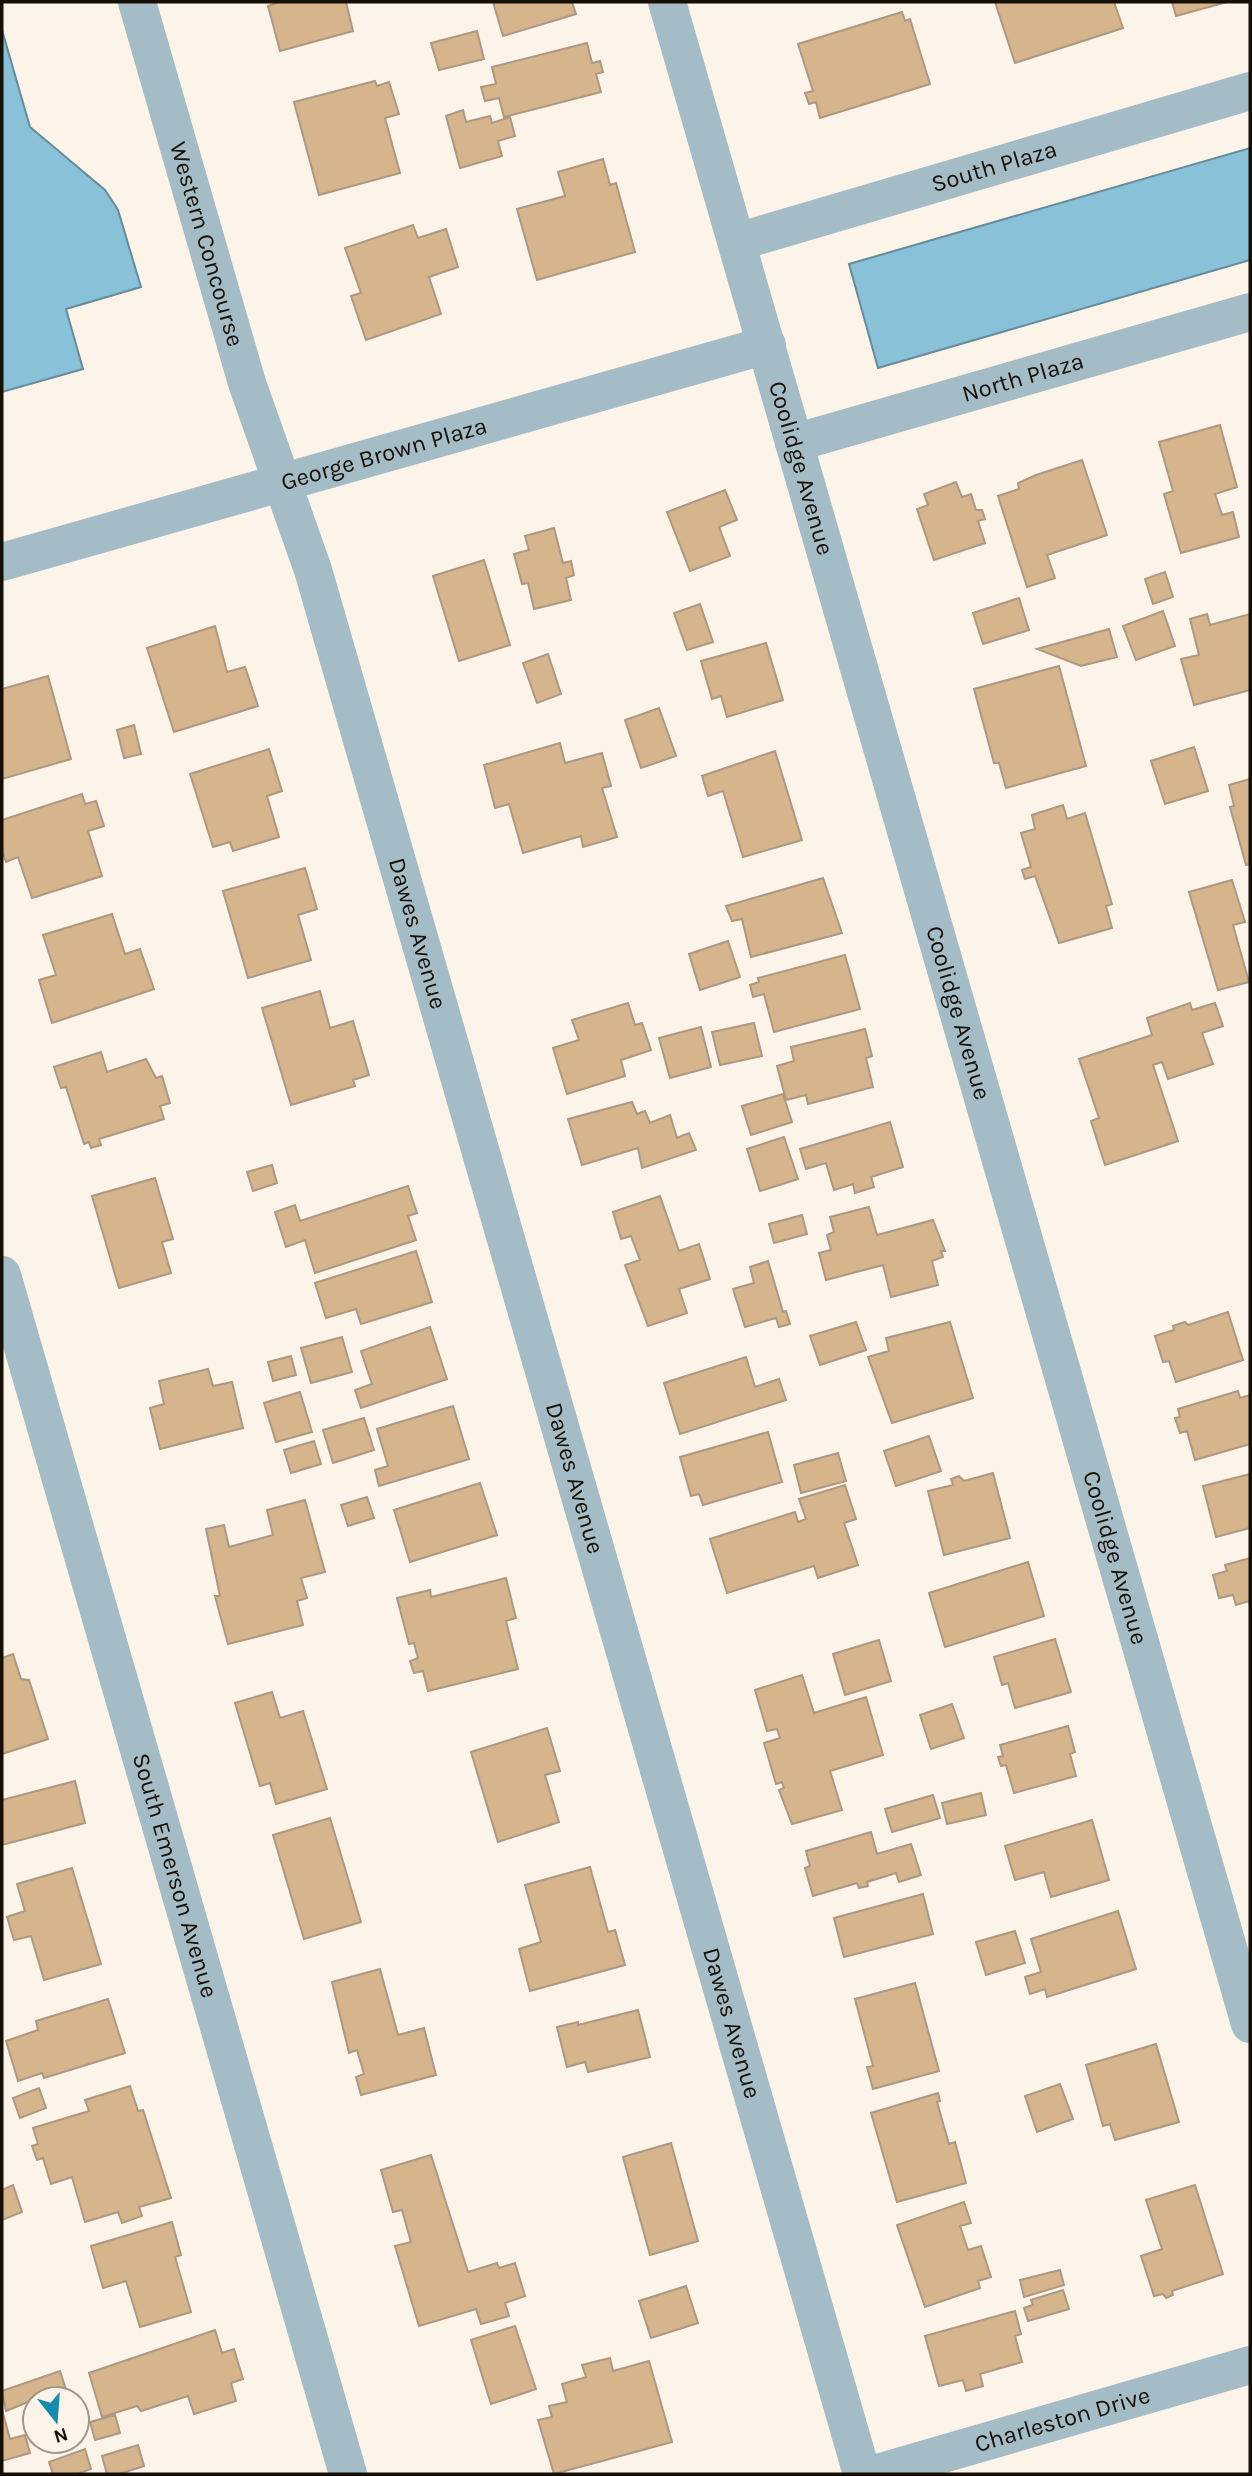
<svg xmlns="http://www.w3.org/2000/svg" width="1252" height="2476" font-family="Karla,sans-serif">
<style>
.water{fill:#89c2d8;stroke:#668c99;stroke-width:2}
.building{fill:#d6b58c;stroke:#ad9881;stroke-width:2}
.lines{fill:none;stroke-linecap:round;stroke-linejoin:round}
.minor{stroke:#a4bcc6;stroke-width:38}
.labels{text-anchor:middle;dominant-baseline:central;stroke-width:5;stroke-linejoin:round;paint-order:stroke}
.street-label{font-size:24px;fill:#160f06;stroke:#fcf3e9}
</style>
<rect width="100%" height="100%" fill="#fcf3e9"/>
<path class="water" d="M2 30 30 127 105 190 118 210 141 287 66 309 83 369 2 392Z
M1250 148V260L878 368 849 264Z"/>
<path class="building" d="M279 2H346L353 31 280 51 268 6Z
M493 2H572L576 14 503 36Z
M995 2H1114L1123 28 1015 63Z
M1172 2H1227L1176 16Z
M902 12 905 21 910 19 930 84 820 118 816 102 809 104 805 93 813 91 798 44Z
M477 31 484 59 439 70 431 43Z
M587 43 592 63 600 61 603 72 596 74 601 92 504 117 499 98 485 101 481 87 496 84 492 67Z
M375 81 377 86 389 82 399 114 385 118 400 173 319 195 294 102Z
M463 110 466 122 490 116 492 123 510 117 515 136 498 141 502 156 460 168 446 116Z
M603 159 610 185 616 183 635 252 537 280 517 209 565 196 558 172Z
M413 225 418 238 446 229 458 267 429 277 441 314 366 340 351 296 361 293 345 248Z
M1220 425 1237 487 1215 494 1222 515 1233 512 1239 537 1181 553 1164 494 1173 491 1159 442Z
M1082 460 1107 535 1047 555 1055 578 1027 587 998 496 1019 489 1018 483 1036 475Z
M956 482 962 497 971 494 976 510H982L985 519 978 521 985 543 934 560 917 509 928 505 924 494Z
M725 490 737 520 719 527 730 556 690 571 667 512Z
M554 528 563 563 571 561 574 575 566 578 571 600 534 609 528 583 522 584 514 554 529 550 525 536Z
M484 560 510 645 459 661 433 576Z
M1165 572 1173 597 1153 604 1145 579Z
M1019 598 1029 630 983 644 973 613Z
M700 604 713 642 687 650 674 613Z
M1163 611 1175 646 1136 660 1123 626Z
M1207 614 1210 625 1250 614V690L1194 705 1181 659 1199 655 1190 619Z
M215 626 227 672 245 667 258 706 174 732 147 648Z
M1109 629 1117 657 1081 666 1037 649Z
M766 643 783 700 727 717 721 696 712 699 701 661Z
M548 654 561 694 537 703 523 663Z
M1059 666 1086 766 1006 788 999 763H994L974 689Z
M48 676 71 759 2 779V689Z
M659 708 676 756 641 768 625 720Z
M134 725 141 754 124 758 117 730Z
M560 743 565 763 602 753 611 786 602 788 617 837 583 847 581 836 523 853 509 804 495 808 484 765Z
M1194 747 1208 791 1165 804 1151 761Z
M269 749 282 791 267 796 279 837 233 851 230 842 213 847 190 774Z
M775 751 802 840 743 857 723 791 708 796 702 776Z
M1250 779V864L1246 865 1230 807 1234 806 1229 785Z
M82 794 85 804 96 801 104 826 88 831 102 876 32 898 18 857 6 862 2 850V820Z
M1063 805 1067 819 1085 813 1112 904 1106 906 1112 928 1059 943 1035 876 1025 879 1022 870 1031 867 1021 833 1035 829 1032 815Z
M305 868 317 909 298 915 311 960 248 978 223 891Z
M823 878 842 933 751 957 742 919 732 921 726 906Z
M1232 880 1245 922 1233 925 1249 982 1218 990 1189 892Z
M112 914 125 954 140 949 154 989 52 1023 39 980 56 975 43 935Z
M728 941 740 977 700 990 689 954Z
M845 955 860 1009 774 1032 764 994 753 997 750 985 759 982 758 978Z
M320 991 330 1028 353 1021 369 1075 353 1080 355 1086 291 1105 262 1008Z
M628 1003 635 1025 642 1023 651 1050 621 1060 625 1076 567 1094 553 1048 579 1040 572 1020Z
M1190 1003 1192 1010 1215 1003 1223 1026 1202 1033 1213 1064 1168 1079 1162 1062 1153 1065 1178 1141 1105 1165 1091 1121 1099 1118 1079 1059 1152 1035 1147 1018Z
M754 1023 762 1056 720 1065 712 1032Z
M701 1027 711 1067 670 1078 659 1038Z
M865 1029 872 1056 866 1058 873 1087 808 1104 806 1095 786 1100 777 1066 794 1061 791 1047Z
M101 1052 107 1072 146 1059 156 1078 162 1076 170 1103 160 1106 164 1119 99 1139 101 1145 91 1148 89 1142 84 1144 66 1087 61 1088 54 1067Z
M783 1094 792 1122 751 1135 742 1106Z
M632 1102 637 1114 645 1111 650 1123 670 1115 677 1138 689 1133 696 1150 642 1168 638 1148 582 1165 568 1119Z
M890 1122 903 1167 871 1177 874 1187 855 1193 853 1184 834 1190 826 1163 806 1169 800 1149Z
M784 1137 798 1179 760 1191 747 1149Z
M272 1165 277 1183 253 1191 247 1172Z
M155 1178 173 1239 162 1242 171 1273 119 1288 92 1196Z
M408 1186 417 1213 408 1216 416 1240 315 1273 305 1240 286 1247 275 1212 295 1205 300 1221Z
M660 1196 679 1251 699 1244 710 1279 679 1289 687 1313 648 1326 625 1265 640 1260 631 1236 621 1239 613 1212Z
M869 1207 877 1235 933 1220 945 1251H941L943 1257 932 1261 938 1285 891 1297 883 1265 826 1280 819 1253 831 1250 827 1235 834 1232 830 1217Z
M802 1215 807 1234 774 1243 769 1224Z
M416 1251 432 1302 361 1324 356 1309 326 1318 315 1283Z
M768 1261 783 1312 786 1311 790 1324 779 1327 776 1318 745 1327 733 1289 754 1283 750 1267Z
M1228 1312 1243 1360 1176 1382 1169 1361 1163 1362 1155 1336 1174 1330 1173 1326 1185 1322 1188 1325Z
M856 1322 866 1350 820 1365 810 1336Z
M950 1322 973 1398 892 1423 868 1357 889 1351 886 1338Z
M430 1327 447 1379 361 1408 355 1390 372 1384 361 1351Z
M342 1337 352 1372 311 1383 301 1348Z
M291 1356 296 1375 273 1381 268 1362Z
M746 1357 755 1387 779 1379 786 1400 680 1434 664 1383Z
M208 1369 213 1386 232 1382 243 1428 160 1449 150 1408 164 1404 159 1381Z
M1238 1391 1240 1398 1250 1395V1444L1195 1460 1187 1431 1180 1433 1175 1418 1180 1417 1178 1409Z
M300 1392 312 1432 276 1442 264 1403Z
M453 1406 469 1459 379 1486 375 1470 388 1466 377 1429Z
M364 1418 374 1450 333 1463 323 1430Z
M768 1432 782 1482 703 1505 699 1494 691 1496 680 1457Z
M929 1436 941 1471 896 1486 884 1451Z
M314 1441 321 1464 291 1473 284 1450Z
M838 1453 846 1481 801 1493 794 1465Z
M993 1473 1010 1538 944 1555 928 1491 953 1485 951 1479 959 1476 964 1481Z
M1250 1474V1528L1216 1537 1203 1486Z
M480 1483 497 1535 410 1562 394 1510Z
M845 1485 856 1519 844 1523 858 1565 818 1578 814 1566 727 1593 710 1539 795 1512 798 1522 806 1519 799 1499Z
M367 1497 374 1518 348 1526 341 1505Z
M305 1500 325 1572 301 1578 307 1598 297 1601 303 1625 228 1644 215 1596H220L206 1529 224 1525 229 1547 273 1535 267 1510Z
M1250 1558V1606L1249 1601 1236 1605 1233 1595 1219 1598 1213 1575 1227 1571 1225 1565Z
M1028 1562 1044 1616 945 1647 929 1593Z
M506 1578 516 1618 506 1621 518 1669 428 1691 423 1671 414 1673 410 1661 418 1658 414 1643 409 1644 397 1598 430 1590 431 1597Z
M1055 1639 1071 1692 1015 1708 1008 1683 1002 1685 994 1657Z
M879 1640 891 1681 845 1695 833 1654Z
M13 1654 21 1679 29 1680 48 1739 2 1754V1658Z
M802 1675 814 1713 866 1697 883 1755 830 1771 842 1810 792 1824 779 1790 784 1788 782 1782 776 1784 764 1743 780 1738 777 1729 767 1731 755 1690Z
M272 1692 280 1718 303 1711 327 1789 276 1804 270 1783 260 1786 235 1703Z
M952 1704 964 1738 931 1749 920 1715Z
M1068 1726 1075 1752 1070 1754 1076 1776 1014 1793 1006 1765 1001 1766 998 1757 1003 1756 1000 1745Z
M547 1728 560 1771 545 1775 559 1822 498 1842 471 1752Z
M75 1781 85 1823 2 1845V1800Z
M981 1793 986 1815 947 1824 942 1803Z
M933 1795 940 1818 892 1832 885 1809Z
M330 1818 361 1922 304 1939 273 1835Z
M1092 1820 1109 1880 1051 1897 1044 1872 1015 1880 1005 1846Z
M871 1832 877 1854 911 1844 921 1875 899 1882 896 1873 867 1882 868 1886 859 1888 857 1883 813 1896 805 1868 810 1866 806 1851Z
M590 1867 608 1932 615 1930 625 1965 530 1991 519 1949 541 1942 525 1885Z
M72 1868 101 1964 44 1980 31 1936 14 1940 7 1917 25 1911 17 1884Z
M923 1894 933 1934 844 1957 834 1918Z
M1118 1911 1136 1969 1047 1997 1045 1989 1030 1994 1025 1977 1041 1972 1031 1939Z
M1015 1931 1025 1963 986 1975 976 1942Z
M380 1969 398 2035 424 2028 436 2075 361 2095 356 2077 364 2074 357 2050 349 2053 332 1982Z
M915 1983 939 2071 873 2089 867 2067 873 2066 855 1999Z
M108 1999 125 2053 44 2078 42 2073 18 2081 6 2041 38 2030 36 2021Z
M638 2010 650 2057 588 2072 585 2062 567 2067 557 2027 578 2022V2025Z
M1156 2044 1179 2122 1115 2140 1110 2124 1103 2126 1086 2065Z
M1060 2084 1073 2119 1037 2132 1025 2096Z
M130 2086 138 2111 143 2110 171 2198 139 2207 142 2216 122 2223 118 2212 85 2222 72 2177 51 2184 43 2158 37 2160 32 2146 38 2144 33 2128 89 2111 85 2100Z
M39 2088 46 2108 20 2118 13 2098Z
M938 2093 940 2101 937 2102 949 2144 955 2142 966 2183 897 2202 871 2113Z
M671 2143 698 2241 650 2255 623 2157Z
M431 2155 468 2272 497 2263 499 2268 515 2263 525 2296 505 2303 509 2316 481 2324 476 2309 419 2326 395 2246 411 2242 402 2210 393 2212 381 2170Z
M13 2185 22 2212 2 2220V2190Z
M1195 2185 1223 2274 1172 2291 1173 2295 1166 2298 1163 2294 1154 2296 1141 2256 1162 2249 1146 2200Z
M964 2202 971 2223 960 2226 968 2250 981 2246 991 2277 978 2281 980 2288 925 2307 897 2225Z
M172 2222 181 2255 175 2257 191 2312 140 2327 126 2281 103 2288 91 2246Z
M1060 2270 1064 2285 1024 2297 1020 2280Z
M686 2286 698 2323 651 2338 639 2301Z
M1063 2290 1069 2309 1028 2321 1024 2308 1033 2305 1031 2300Z
M1015 2311 1021 2334 1015 2336 1022 2362 980 2374 983 2386 966 2391 963 2380 939 2386 925 2336Z
M515 2326 536 2389 491 2404 471 2340Z
M215 2330 222 2353 234 2349 243 2379 231 2383 236 2401 194 2414 188 2396 141 2411 137 2406 102 2417 89 2373Z
M610 2358 613 2371 649 2361 672 2442 554 2474 538 2420 552 2417 549 2406 567 2402 562 2384 586 2377 582 2365Z
M60 2371 69 2399H35L6 2411 2 2391Z
M2 2410 10 2439 25 2435 30 2453 2 2461Z
M115 2415 120 2433 95 2440 90 2422Z
M138 2445 144 2466 119 2474H107L102 2456Z
M85 2449 91 2469 77 2474H53L49 2462Z"/>
<g class="lines">
<g class="minor">
<path id="s1" d="M137 2 247 383 313 570 862 2474"/>
<path id="s2" d="M667 2 1250 2024"/>
<path id="s3" d="M737 242 1250 91"/>
<path id="s4" d="M794 443 1250 312"/>
<path id="s5" d="M2 562 767 345"/>
<path id="s6" d="M2 1275 348 2474"/>
<path id="s7" d="M874 2474 1250 2365"/>
</g>
</g>
<g class="labels">
<g class="street-label">
<text stroke="none"><textPath href="#s3" startOffset="268">South Plaza</textPath></text>
<text stroke="none"><textPath href="#s1" startOffset="252">Western Concourse</textPath></text>
<text stroke="none"><textPath href="#s4" startOffset="238">North Plaza</textPath></text>
<text stroke="none"><textPath href="#s5" startOffset="397">George Brown Plaza</textPath></text>
<text stroke="none"><textPath href="#s2" startOffset="485">Coolidge Avenue</textPath></text>
<text stroke="none"><textPath href="#s1" startOffset="973">Dawes Avenue</textPath></text>
<text stroke="none"><textPath href="#s2" startOffset="1052">Coolidge Avenue</textPath></text>
<text stroke="none"><textPath href="#s1" startOffset="1540">Dawes Avenue</textPath></text>
<text stroke="none"><textPath href="#s2" startOffset="1619">Coolidge Avenue</textPath></text>
<text stroke="none"><textPath href="#s6" startOffset="625">South Emerson Avenue</textPath></text>
<text stroke="none"><textPath href="#s1" startOffset="2107">Dawes Avenue</textPath></text>
<text stroke="none"><textPath href="#s7" startOffset="196">Charleston Drive</textPath></text>
</g>
</g>
<rect width="1252" height="2476" fill="none" stroke="#160f06" stroke-width="7"/>
<g transform="translate(56 2420) rotate(163)"><circle r="33" fill="#fcf3e9" stroke="#a0988e" stroke-width="2"/>
<path d="M0-5L12 26L0 18L-12 26Z" fill="#148cae"/>
<text y="-10" font-size="19" font-weight="bold" text-anchor="middle" fill="#160f06">N</text>
</g>
</svg>
